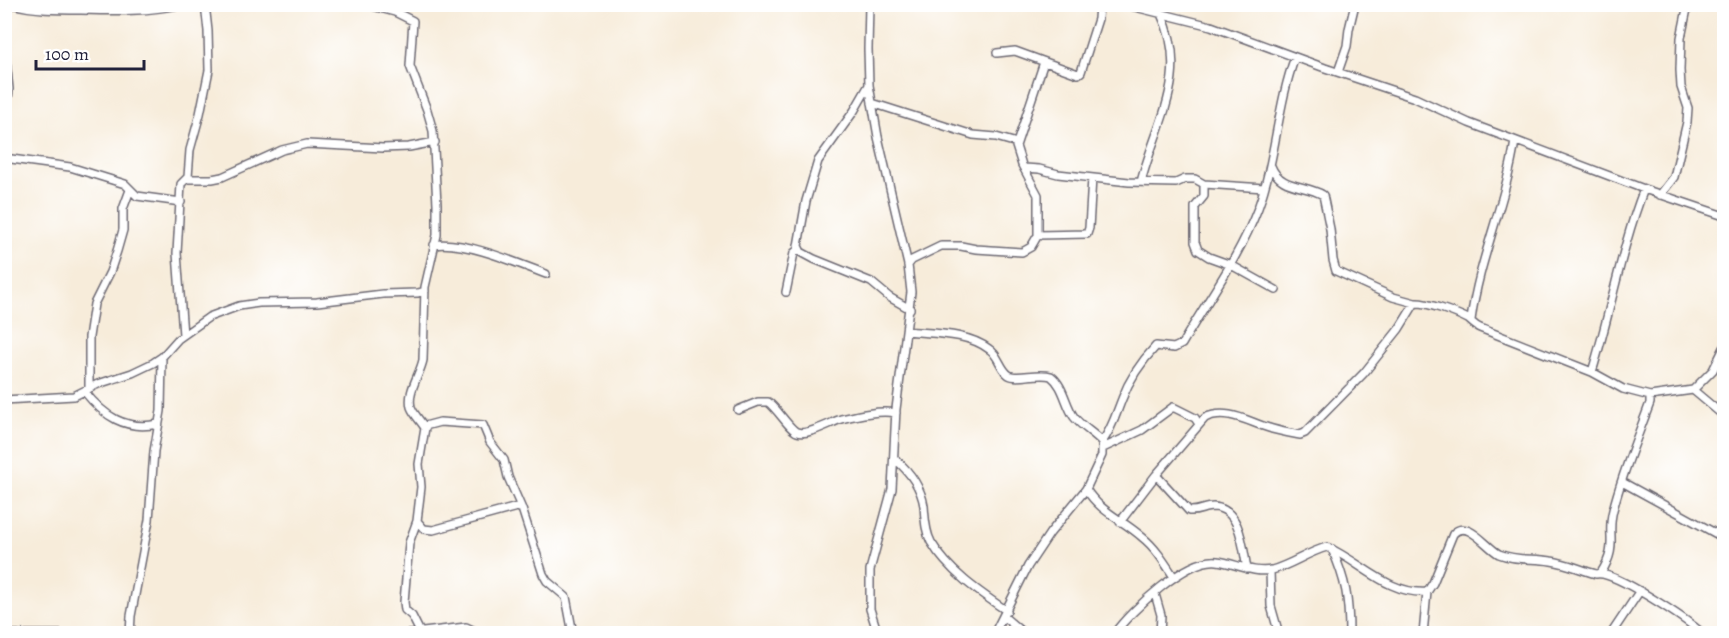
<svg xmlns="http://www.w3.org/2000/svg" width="1729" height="638" font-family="Alegreya,serif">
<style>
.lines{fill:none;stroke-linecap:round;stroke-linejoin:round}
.minor-casing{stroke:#6d6973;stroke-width:10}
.minor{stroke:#fff;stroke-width:7}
</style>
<rect width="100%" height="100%" fill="#fff"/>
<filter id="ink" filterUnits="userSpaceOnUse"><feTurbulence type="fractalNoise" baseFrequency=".0167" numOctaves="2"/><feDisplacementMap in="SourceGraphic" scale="12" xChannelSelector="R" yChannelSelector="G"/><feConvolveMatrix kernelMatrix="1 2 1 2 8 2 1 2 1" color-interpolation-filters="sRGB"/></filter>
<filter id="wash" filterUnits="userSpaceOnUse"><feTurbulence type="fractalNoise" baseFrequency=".008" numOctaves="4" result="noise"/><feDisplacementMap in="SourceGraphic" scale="24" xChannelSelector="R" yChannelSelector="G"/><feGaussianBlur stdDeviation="1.35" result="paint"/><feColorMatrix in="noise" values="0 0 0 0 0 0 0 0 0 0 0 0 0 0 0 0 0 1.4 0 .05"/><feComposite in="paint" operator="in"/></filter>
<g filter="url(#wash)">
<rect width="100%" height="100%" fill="#f7ecda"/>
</g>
<g filter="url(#ink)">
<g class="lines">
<defs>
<path id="minor" d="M12 4C35 10 57 10 81 10 115 11 150 12 183 4
M365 4 395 12 413 21 410 66 427 110 433 131 437 204V235L425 287 423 360C420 375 407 391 411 407 414 415 421 421 425 428L419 464 421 487 417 521 424 529 433 530 517 507 522 509 543 574 547 581 566 597 573 634
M869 4 868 49 869 85 878 137 908 265 911 292 896 409 892 489 870 570V609L878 634
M1123 4 1211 26 1325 68 1415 98 1469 123 1644 189 1724 216
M4 41 9 89 4 137
M997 53 1015 51 1078 74 1081 72 1098 19 1099 4
M1338 72 1347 46 1349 29 1355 4
M869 85 854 111 818 161 806 201 798 246 801 252 814 259 871 282 889 297 910 309
M872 103 973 135 996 137 1017 143
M4 158 70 167 125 184 137 196 181 202
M1271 166C1280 189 1304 184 1323 195L1330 229 1333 260 1336 271 1393 297 1415 303
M1025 168 1039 169 1058 174 1129 182 1176 183 1185 179H1195L1204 184 1264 188
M187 179H212L222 177 282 150 307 144 383 148 409 147 435 142
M1141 182C1156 123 1191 75 1161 14
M1204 184V196L1195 207V242L1198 250 1209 257 1231 265 1276 290
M1660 195 1674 177 1687 122 1688 108 1681 87 1680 70 1681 38 1688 4
M1038 235V195L1022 165 1016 146 1044 62
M434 245C464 240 517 263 546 274
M908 265 912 260 941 246H961L976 249 1022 252 1031 247 1038 235 1087 234 1089 228 1092 178
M786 292 794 253 799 249
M1471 320C1479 259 1506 202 1515 141
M906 331C933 334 967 332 989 349 999 355 1000 369 1009 375 1017 380 1038 372 1051 376 1064 386 1065 404 1074 417 1082 427 1094 433 1102 442V455L1086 489 1050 533 1028 566 994 634
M183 335 177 253 181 184 188 177 190 150 200 114 209 70 208 31 205 4
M1592 372C1611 311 1621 248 1644 189
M89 388V337L94 304 110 272 117 251 123 230V209L130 190
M1693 390 1724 416
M84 391C104 416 125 431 158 424
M4 400 74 396 98 384 132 373 153 363 162 357 178 339 209 317 239 306 259 303 317 302 383 294 418 293 425 291
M738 410 758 402H768C777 408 790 430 797 432 807 436 830 423 841 419 858 415 879 410 896 413
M425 426 440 422 483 425 490 442 504 460 508 477 522 509
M1102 442C1112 429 1116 414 1122 399 1129 380 1142 361 1156 346L1174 348 1182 344C1208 299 1239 258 1258 208 1276 159 1277 106 1295 57
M1103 448 1142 430 1173 407 1195 418 1199 424
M895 459C909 471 921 487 924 506 925 518 925 531 931 542 949 572 979 592 1007 611
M1156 475 1189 511C1198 512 1204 507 1213 507 1241 508 1243 548 1247 569
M1622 482 1724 538
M1086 489C1100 512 1123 520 1142 537 1155 547 1165 563 1174 577
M417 521 409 543 404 602 405 610 412 616 421 634
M1120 522 1156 475 1205 418C1226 408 1247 421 1266 427 1277 431 1289 433 1300 435L1305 433 1364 373 1399 329 1415 303C1427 302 1456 313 1468 319 1472 322 1475 326 1480 328L1592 372 1623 389 1650 396 1693 390 1713 370 1724 348
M1332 549C1346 581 1349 599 1349 634
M1270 570 1271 606 1279 634
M1601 573C1619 545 1606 536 1613 510 1622 474 1637 438 1650 403V396
M1155 594 1161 615 1160 634
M1003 616 1024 634
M10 634H79
M130 634 131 616 149 520 154 451 161 411 162 357
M406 634 466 627 481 634
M1114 634C1131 610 1187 558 1217 561 1235 563 1253 574 1272 570 1291 565 1308 552 1327 547 1360 561 1388 595 1427 592L1433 583 1453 534C1467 518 1486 547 1499 554 1516 561 1533 558 1551 561 1567 563 1581 570 1596 574 1614 570 1687 620 1703 634
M1423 634 1427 592
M1611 634 1639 592"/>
</defs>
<use href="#minor" class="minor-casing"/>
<use href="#minor" class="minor"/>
</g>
</g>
<rect width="1729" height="638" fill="none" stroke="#fff" stroke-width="24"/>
<path d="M36 60v9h108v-9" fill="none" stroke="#22223b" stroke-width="3"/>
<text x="45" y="60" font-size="18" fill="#22223b" stroke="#ffffff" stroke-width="4.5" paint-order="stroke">100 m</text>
</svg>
